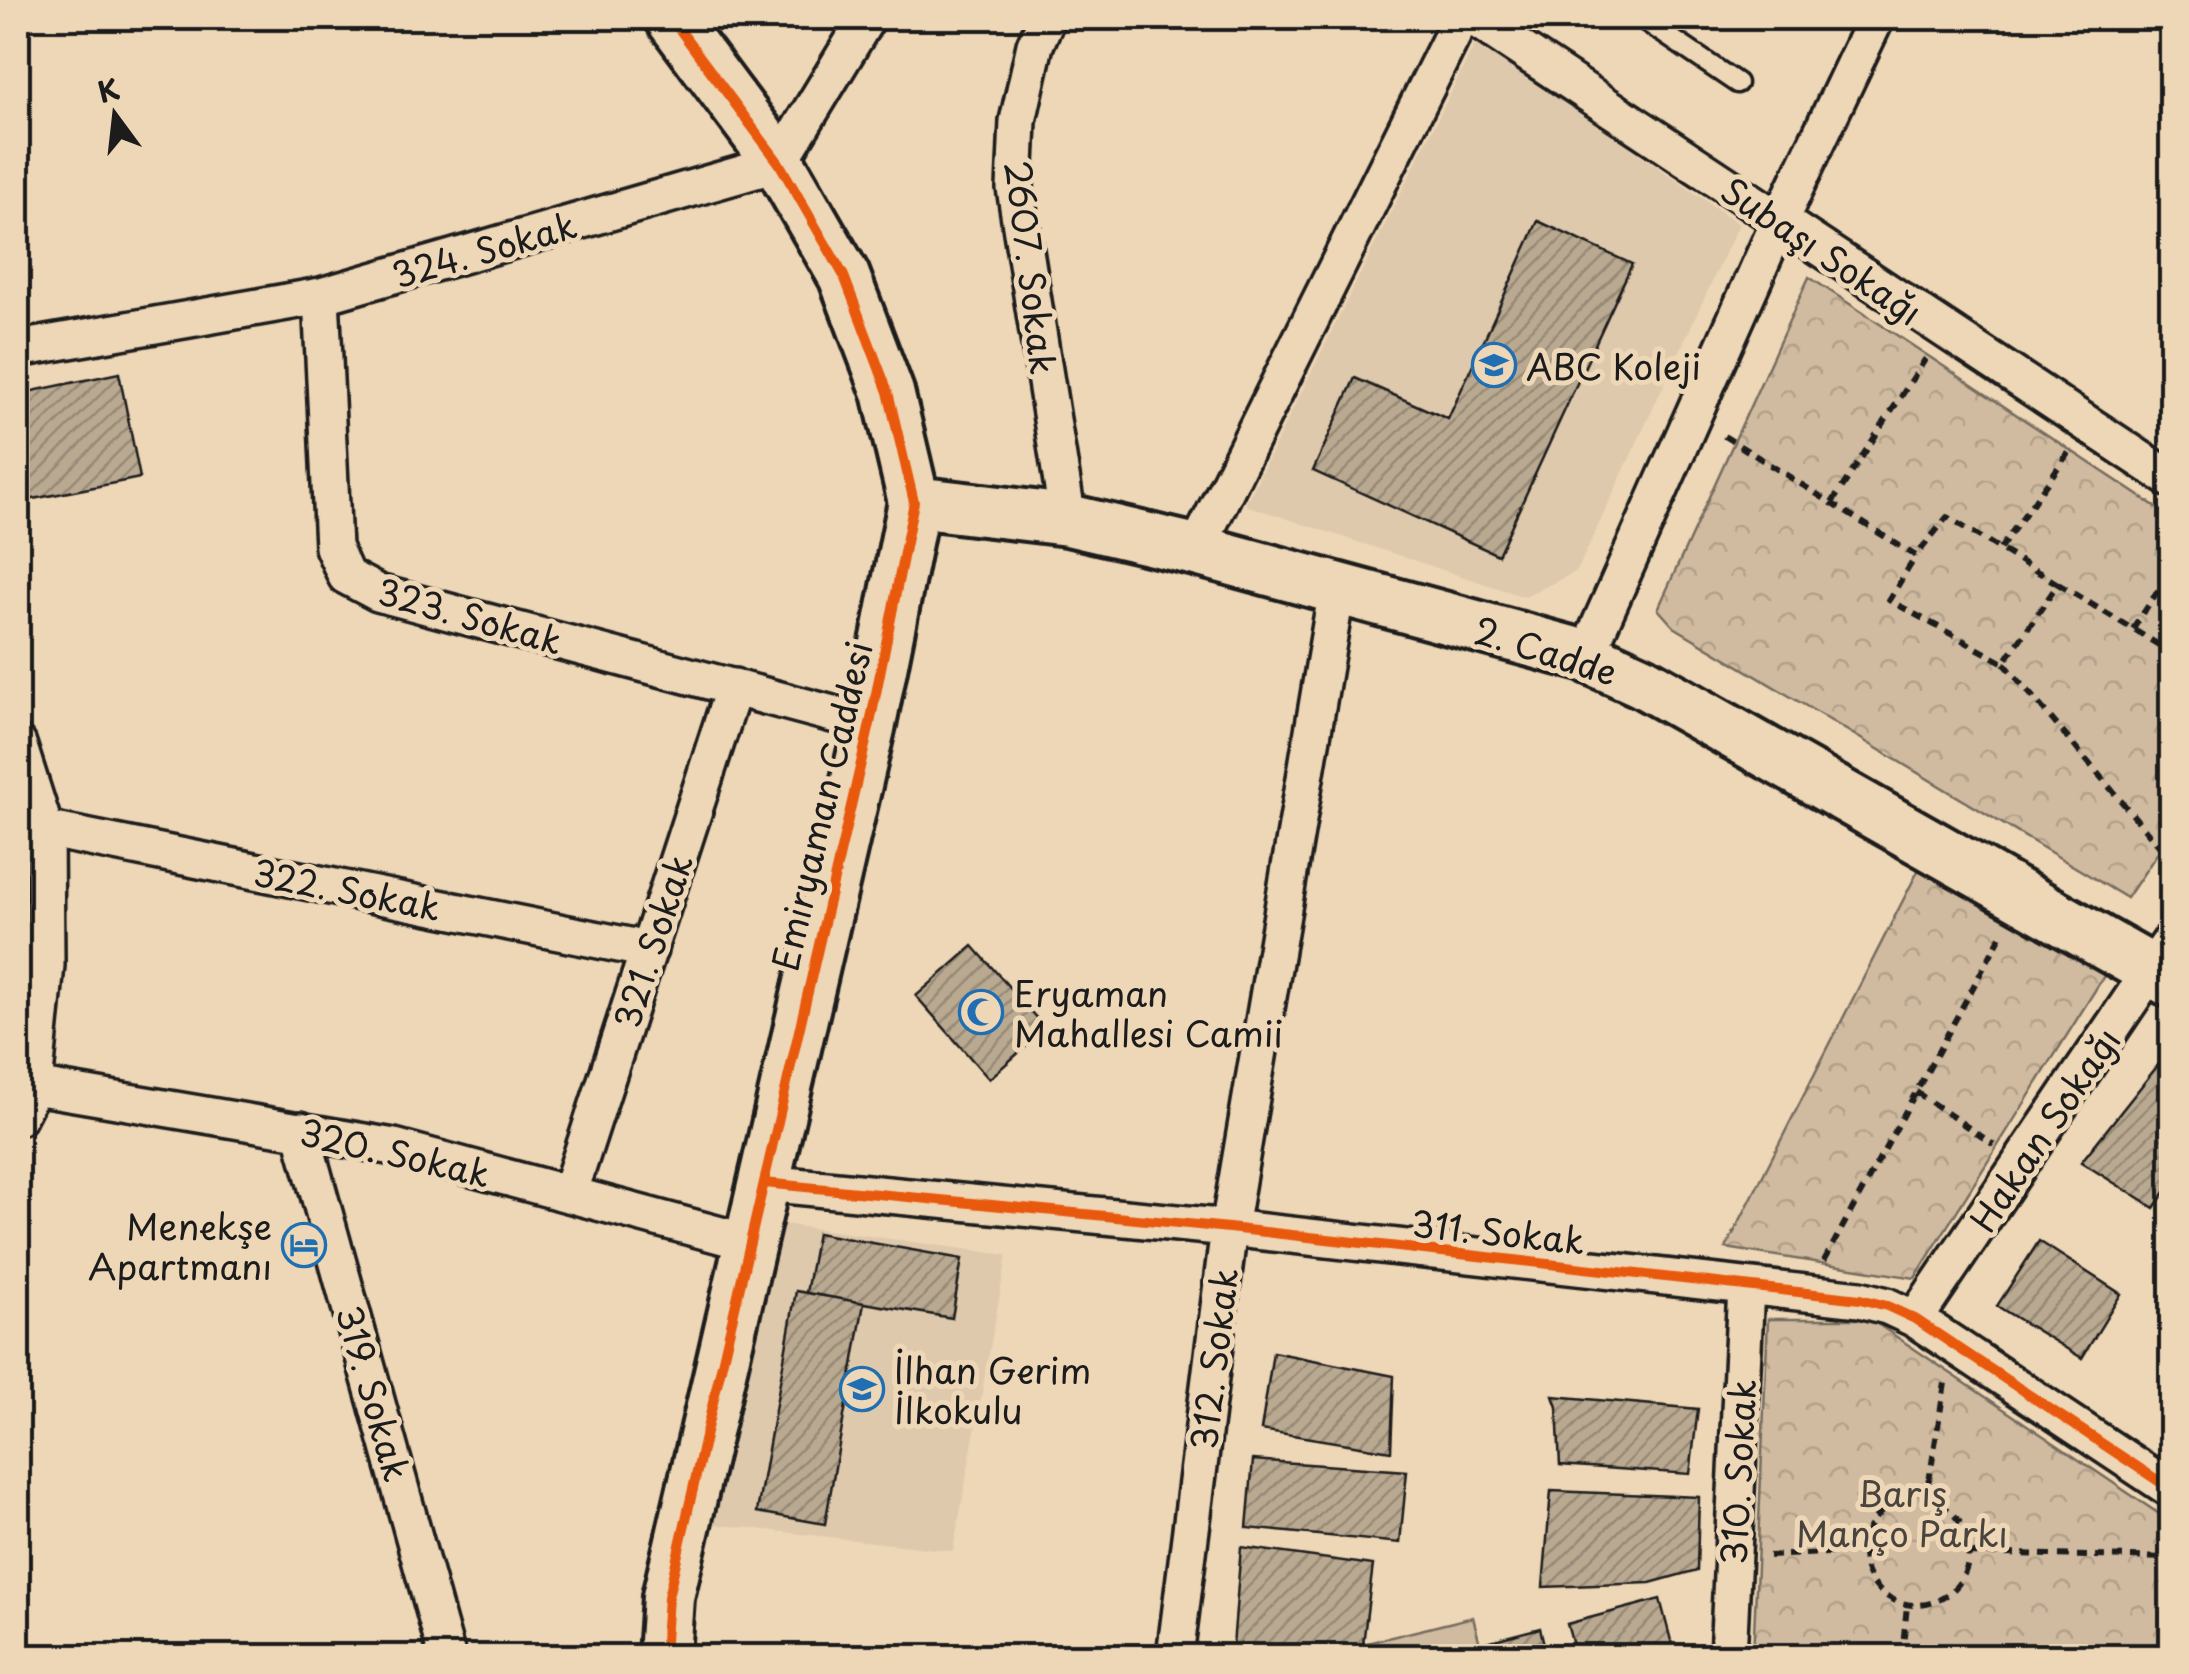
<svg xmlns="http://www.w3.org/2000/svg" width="2189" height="1674" font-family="'Playpen Sans',sans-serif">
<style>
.built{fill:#dec9ac}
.grass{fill:#d0bba0;stroke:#766c5e;stroke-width:2.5}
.park{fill:url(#park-crowns);stroke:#766c5e;stroke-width:2.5}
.building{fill:url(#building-hatch);stroke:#1c1c1c;stroke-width:2.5}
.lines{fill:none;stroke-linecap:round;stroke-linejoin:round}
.lane-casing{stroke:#1c1c1c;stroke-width:25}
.street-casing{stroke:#1c1c1c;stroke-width:42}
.secondary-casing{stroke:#1c1c1c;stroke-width:58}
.path{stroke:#1c1c1c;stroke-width:6;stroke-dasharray:10 8;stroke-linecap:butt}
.lane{stroke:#eed7b7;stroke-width:18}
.street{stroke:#eed7b7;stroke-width:35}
.secondary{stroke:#eed7b7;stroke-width:50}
.cycleway-casing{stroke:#eed7b7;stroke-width:16}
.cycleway{stroke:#e8590c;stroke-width:10}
.labels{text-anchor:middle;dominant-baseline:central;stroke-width:10;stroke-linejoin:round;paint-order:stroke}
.street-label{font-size:35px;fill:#1c1c1c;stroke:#eed7b7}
.poi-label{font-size:35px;fill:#1c1c1c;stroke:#eed7b7;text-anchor:start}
.park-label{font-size:35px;fill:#49443d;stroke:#eed7b7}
</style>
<defs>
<pattern id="park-crowns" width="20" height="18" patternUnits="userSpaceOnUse" patternTransform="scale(2.5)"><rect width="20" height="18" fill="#d0bba0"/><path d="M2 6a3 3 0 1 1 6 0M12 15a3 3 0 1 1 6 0" fill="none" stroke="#b2a089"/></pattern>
<pattern id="building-hatch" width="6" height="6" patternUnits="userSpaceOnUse" patternTransform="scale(2.5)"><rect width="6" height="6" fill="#baa991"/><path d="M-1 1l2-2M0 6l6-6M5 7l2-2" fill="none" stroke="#968976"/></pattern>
</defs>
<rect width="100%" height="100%" fill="#eed7b7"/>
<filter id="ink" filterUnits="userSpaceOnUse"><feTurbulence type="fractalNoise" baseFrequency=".01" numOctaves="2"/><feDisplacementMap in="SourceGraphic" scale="20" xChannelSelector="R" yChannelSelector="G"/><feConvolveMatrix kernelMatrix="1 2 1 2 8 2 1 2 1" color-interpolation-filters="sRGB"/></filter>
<g filter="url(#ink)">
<path class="built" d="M1477 40 1739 224 1577 571 1525 597 1245 505Z
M776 1223 1007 1255 953 1551 713 1524Z"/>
<path class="grass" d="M1473 1617 1483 1656H1314Z"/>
<path class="park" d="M1809 277 2171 517V833L2127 898 1674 627 1658 609Z
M1920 867 2109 968 1915 1278 1726 1248Z
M1768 1319H1870L2171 1522V1652L2150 1656H1753Z"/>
<path class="building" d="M1538 221 1632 264 1498 555 1313 471 1355 378 1448 419Z
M119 373 140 478 28 500 18 449V394Z
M973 946 1046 1029 989 1079 916 996Z
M2167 1054 2172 1057V1182L2154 1208 2081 1162Z
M817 1233 962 1259 952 1318 806 1293Z
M2039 1241 2121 1294 2082 1358 1997 1306Z
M796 1291 864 1303 825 1524 757 1512Z
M1273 1352 1394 1376 1391 1451 1261 1430Z
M1553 1396 1698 1409 1690 1474 1560 1465 1557 1407Z
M1253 1460 1407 1471 1400 1543 1247 1528Z
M1551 1491 1699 1497 1697 1570 1650 1583 1543 1587Z
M1241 1547 1373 1565 1362 1652 1233 1646Z
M1660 1599 1675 1656H1576L1567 1624Z
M1540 1628 1547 1656H1491L1487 1642Z"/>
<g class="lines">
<defs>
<path id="lane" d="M1641 18 1737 83"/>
<path id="street" d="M1047 18 1035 45 1018 121 1015 188 1068 520
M1474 18 2172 480
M321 296 333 547 346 576 378 593 870 724
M18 349 321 296 779 163 867 18
M1196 550 1461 18
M1586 656 1779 222 1876 18
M18 744 45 829 46 965 34 1086 18 1117
M45 829 649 950
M34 1086 394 1147 750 1243
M301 1130 447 1656
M764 1183 1229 1228 1860 1299 1887 1306 1915 1319 2172 1490
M569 1194 734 687
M1915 1319 2172 939
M1175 1656 1229 1228 1337 589
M1728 1656 1746 1287"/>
<path id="secondary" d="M914 502 1068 520 1196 550 1586 656 1643 682 2172 982
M664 1656 668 1597 870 724 914 502 888 392 844 276 779 163 671 18"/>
</defs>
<use href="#lane" class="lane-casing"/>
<use href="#street" class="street-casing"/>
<use href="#secondary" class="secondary-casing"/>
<path class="path" d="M1724 436 1916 556 1947 517 2058 584 2004 663 1889 600 1916 556
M1832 503 1926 358
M2000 549 2069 452
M2058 584 2172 653
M2133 629 2172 569
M2004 663 2172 861
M1916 1092 1994 1145
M1824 1261 2002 934
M1863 1552a53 53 0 1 1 106 0a53 53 0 1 1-106 0Z
M1926 1500 1945 1383
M1969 1553 2172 1558
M1769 1556 1863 1551
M1902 1656 1907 1605"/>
<use href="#lane" class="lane"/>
<use href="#street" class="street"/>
<use href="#secondary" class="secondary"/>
<defs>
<path id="cycleway" d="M764 1183 1229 1228 1860 1299 1887 1306 1915 1319 2172 1490
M664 1656 668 1597 870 724 914 502 888 392 844 276 779 163 671 18"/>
</defs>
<use href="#cycleway" class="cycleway-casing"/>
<use href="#cycleway" class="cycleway"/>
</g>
</g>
<defs>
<symbol id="school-ring" viewBox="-11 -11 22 22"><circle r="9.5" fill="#eed7b7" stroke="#1f6fb2" stroke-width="1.5"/><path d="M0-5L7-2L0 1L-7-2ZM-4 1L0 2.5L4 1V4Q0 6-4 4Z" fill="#1f6fb2"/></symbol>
<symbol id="mosque-ring" viewBox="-11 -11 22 22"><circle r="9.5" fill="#eed7b7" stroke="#1f6fb2" stroke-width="1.5"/><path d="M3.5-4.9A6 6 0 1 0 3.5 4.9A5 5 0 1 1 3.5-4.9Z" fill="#1f6fb2"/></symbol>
<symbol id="hotel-ring" viewBox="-11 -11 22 22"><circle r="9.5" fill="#eed7b7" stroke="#1f6fb2" stroke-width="1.5"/><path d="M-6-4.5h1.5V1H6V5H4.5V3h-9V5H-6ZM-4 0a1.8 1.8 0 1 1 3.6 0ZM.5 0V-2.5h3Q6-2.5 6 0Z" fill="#1f6fb2"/></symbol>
</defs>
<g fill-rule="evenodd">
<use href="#school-ring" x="1469" y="340" width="50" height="50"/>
<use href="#mosque-ring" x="956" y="987" width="50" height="50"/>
<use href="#hotel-ring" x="279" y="1220" width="50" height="50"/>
<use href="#school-ring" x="837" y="1364" width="50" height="50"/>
</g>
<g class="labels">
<g class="street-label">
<text transform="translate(484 249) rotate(-16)">324. Sokak</text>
<text transform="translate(1822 250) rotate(34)">Subaşı Sokağı</text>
<text transform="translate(1032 267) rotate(83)">2607. Sokak</text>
<text transform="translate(470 615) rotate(16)">323. Sokak</text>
<text transform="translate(1546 650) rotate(18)">2. Cadde</text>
<text transform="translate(821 806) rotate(-77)">Emiryaman Caddesi</text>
<text transform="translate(347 889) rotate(11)">322. Sokak</text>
<text transform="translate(652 941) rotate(-72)">321. Sokak</text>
<text transform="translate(2044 1129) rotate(-56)">Hakan Sokağı</text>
<text transform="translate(395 1152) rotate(13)">320. Sokak</text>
<text transform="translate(1498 1231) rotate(6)">311. Sokak</text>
<text transform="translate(1213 1359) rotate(-83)">312. Sokak</text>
<text transform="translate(374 1393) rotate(74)">319. Sokak</text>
<text transform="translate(1737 1472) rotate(-87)">310. Sokak</text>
</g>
<g class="poi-label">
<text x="1526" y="365">ABC Koleji</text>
<text x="1014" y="992">Eryaman<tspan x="1014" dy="40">Mahallesi Camii</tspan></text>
<text x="272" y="1225" text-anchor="end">Menekşe<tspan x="272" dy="40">Apartmanı</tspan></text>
<text x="894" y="1369">İlhan Gerim<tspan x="894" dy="40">İlkokulu</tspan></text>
</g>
<g class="park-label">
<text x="1902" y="1492">Barış<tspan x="1902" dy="40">Manço Parkı</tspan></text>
</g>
</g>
<rect width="2189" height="1674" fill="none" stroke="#eed7b7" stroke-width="60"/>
<rect x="30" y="30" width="2129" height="1614" fill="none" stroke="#1c1c1c" stroke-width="4" filter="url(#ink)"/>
<g transform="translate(115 115) rotate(345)" stroke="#eed7b7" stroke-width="8" paint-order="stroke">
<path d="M0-8L18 38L0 25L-18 38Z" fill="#1c1c1c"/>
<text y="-15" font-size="28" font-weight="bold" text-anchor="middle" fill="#1c1c1c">K</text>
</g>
</svg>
